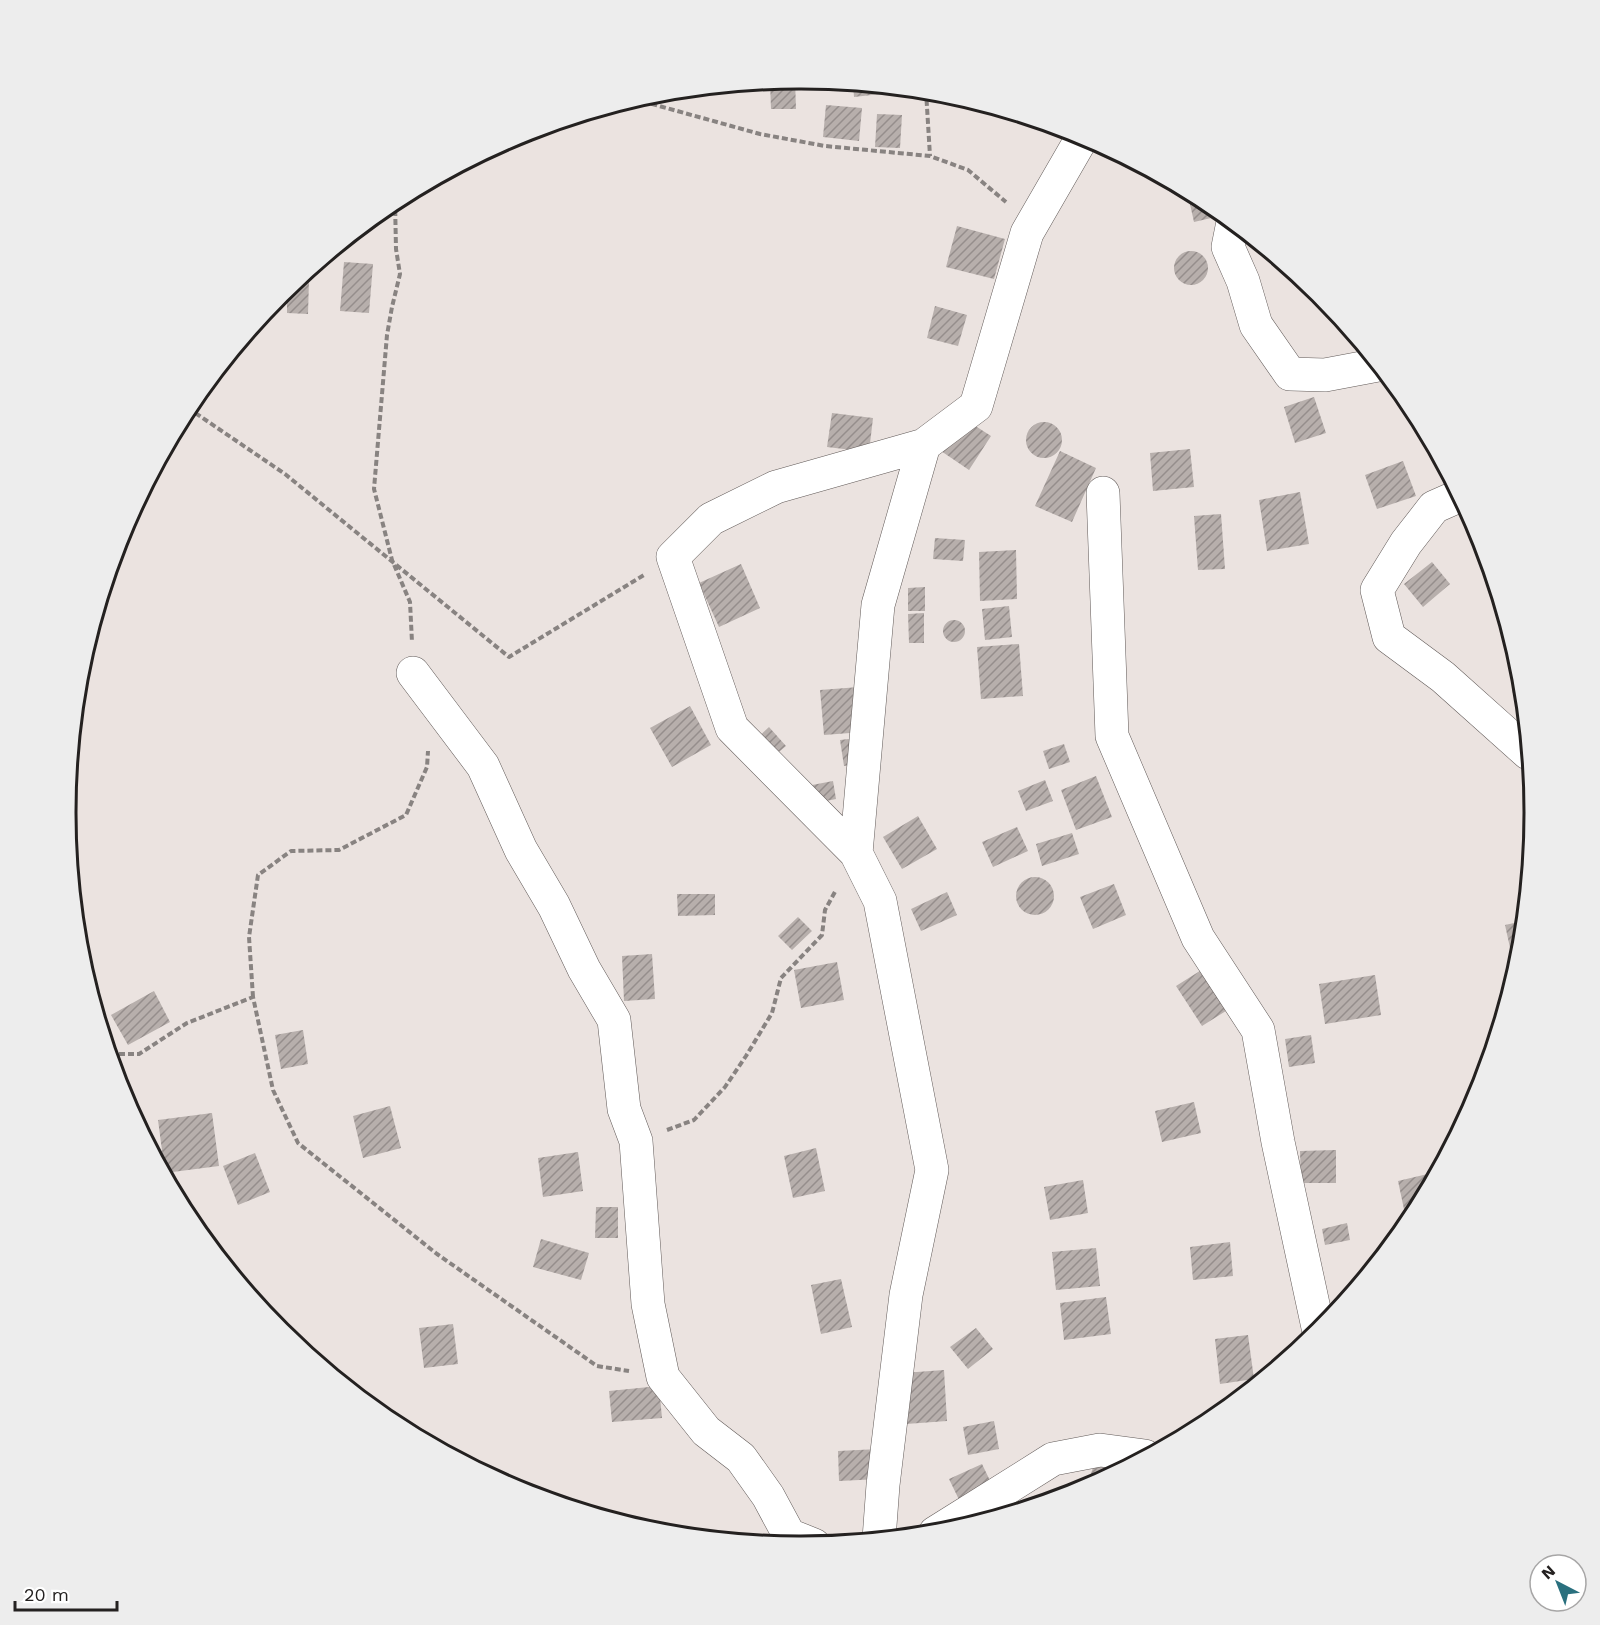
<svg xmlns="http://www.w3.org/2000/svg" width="1600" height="1625" font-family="'Work Sans',sans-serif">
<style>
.building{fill:url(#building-hatch)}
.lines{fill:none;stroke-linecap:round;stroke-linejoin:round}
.minor-casing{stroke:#615a58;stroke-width:34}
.path{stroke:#888381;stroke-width:4;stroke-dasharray:6 3;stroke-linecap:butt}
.minor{stroke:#fff;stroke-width:33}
.rim{fill:none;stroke:#242120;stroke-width:3}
</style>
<defs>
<pattern id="building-hatch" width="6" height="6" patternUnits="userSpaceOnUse" patternTransform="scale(1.5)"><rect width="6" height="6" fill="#b7afac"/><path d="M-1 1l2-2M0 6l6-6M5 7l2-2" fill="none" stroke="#958e8c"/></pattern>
</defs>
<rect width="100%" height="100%" fill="#ebe3e0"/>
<path class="building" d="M795 79 796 109H771L770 82Z
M853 84 898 88V92L854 97Z
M826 105 862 108 859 141 823 137Z
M877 114 902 115 900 148 875 147Z
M1187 191 1208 202 1224 215 1194 222Z
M957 226 1005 239 994 279 946 267Z
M1174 268a17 17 0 1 1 34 0a17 17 0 1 1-34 0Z
M344 262 373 264 369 313 340 311Z
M298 280H309L308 314 287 313V288Z
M935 306 967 315 958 346 927 338Z
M1314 397 1326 433 1295 443 1284 407Z
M832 413 873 418 869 452 827 447Z
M963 418 991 436 969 470 941 451Z
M1026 440a18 18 0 1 1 36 0a18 18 0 1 1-36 0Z
M1190 449 1194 487 1153 491 1150 453Z
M1060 451 1096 468 1072 522 1035 506Z
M1403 461 1416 496 1377 509 1365 475Z
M1300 492 1309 544 1267 551 1259 500Z
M1221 514 1225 569 1198 570 1194 516Z
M935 538 965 540 963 561 933 559Z
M1016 550 1017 599 980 601 979 552Z
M1432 562 1450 584 1423 607 1404 584Z
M741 564 760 608 719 627 699 583Z
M925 587V611H908V588Z
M1009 606 1012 637 985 640 982 609Z
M924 613V643H909L908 614Z
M943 631a11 11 0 1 1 22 0a11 11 0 1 1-22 0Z
M1019 644 1023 696 981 699 977 647Z
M859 687 863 732 824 735 820 690Z
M1522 687 1524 714 1520 716 1512 690Z
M690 706 711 745 672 767 650 728Z
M769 727 786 746 768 761 752 743Z
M857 738 861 763 844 766 840 740Z
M1064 744 1070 762 1049 769 1043 751Z
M1096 776 1112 817 1076 830 1061 790Z
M1045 780 1053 801 1026 811 1018 791Z
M833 781 836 799 811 804 807 786Z
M918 816 937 849 902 869 883 837Z
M1017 827 1028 851 993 867 982 842Z
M1072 833 1079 854 1042 866 1036 844Z
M1016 896a19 19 0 1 1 38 0a19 19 0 1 1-38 0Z
M1114 884 1126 915 1093 929 1080 897Z
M947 892 957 915 921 931 911 909Z
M677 894H715V915L678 916Z
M798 917 812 931 792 950 778 936Z
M1523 921 1520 956 1517 965 1514 966 1505 925Z
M652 954 655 999 624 1001 622 956Z
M837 962 844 1000 801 1008 794 970Z
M1211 964 1237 1004 1202 1026 1176 986Z
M1375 975 1381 1015 1325 1024 1319 984Z
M154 991 170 1022 128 1045 111 1015Z
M303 1030 308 1064 281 1069 275 1035Z
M1311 1035 1315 1063 1289 1067 1285 1039Z
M1194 1102 1201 1133 1162 1142 1155 1111Z
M390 1106 401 1148 363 1158 353 1116Z
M212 1113 219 1166 165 1173 158 1120Z
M816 1148 825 1191 793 1198 784 1156Z
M1336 1150V1183H1301L1300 1151Z
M578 1152 583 1191 543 1197 538 1158Z
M255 1153 270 1192 238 1205 223 1166Z
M1436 1172 1415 1212 1405 1214 1398 1181Z
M1083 1180 1088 1213 1050 1220 1044 1187Z
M596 1207H618V1238H595Z
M1347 1223 1350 1240 1325 1245 1322 1229Z
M541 1239 589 1253 581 1280 533 1267Z
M1230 1242 1233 1276 1193 1280 1190 1247Z
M1096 1248 1100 1286 1056 1290 1052 1252Z
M841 1279 852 1327 821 1334 811 1285Z
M1106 1297 1111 1334 1064 1340 1060 1303Z
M453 1324 458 1364 424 1368 419 1328Z
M976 1328 993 1349 968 1369 950 1347Z
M1248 1335 1254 1379 1220 1384 1215 1339Z
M944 1370 947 1421 906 1424 903 1373Z
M659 1386 662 1418 612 1422 609 1391Z
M994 1421 999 1449 968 1455 963 1427Z
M879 1449 880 1479 839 1481 838 1451Z
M1097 1456 1125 1467 1090 1486 1087 1485Z
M982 1464 996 1493 963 1508 949 1479Z"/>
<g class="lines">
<defs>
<path id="minor" d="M1233 222 1228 247 1243 281 1256 325 1290 374 1325 375 1378 365
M1103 493 1112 736 1198 938 1258 1030 1278 1142 1319 1332
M1459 496 1434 507 1406 543 1377 590 1389 637 1443 677 1528 753
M413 673 483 766 521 850 554 906 584 969 614 1020 624 1109 636 1141 648 1304 663 1377 706 1431 741 1458 768 1496 789 1535 814 1545
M856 853 878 605 924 445
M935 1533 1053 1459 1100 1450 1145 1456
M879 1539 883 1485 906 1295 932 1170 880 901 856 853 732 728 673 557 711 519 776 487 924 445 976 406 1027 233 1083 136"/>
</defs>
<use href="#minor" class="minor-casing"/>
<path class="path" d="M926 91 930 156
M634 99 760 134 825 146 930 156 968 170 1006 202
M395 201 396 249 400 274 392 307 387 335 374 489 392 560 410 602 412 642
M188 408 285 474 509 657 644 575
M253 997 249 937 258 875 291 851 339 850 406 815 427 767 428 751
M110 1054H139L187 1023 253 997 273 1090 298 1143 437 1254 597 1366 629 1371
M667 1130 694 1120 725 1087 746 1056 772 1013 781 978 822 935 825 910 836 890"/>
<use href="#minor" class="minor"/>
</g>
<path d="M0 0H1600V1625H0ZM799 89H801A723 723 0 0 1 1524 812V813A723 723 0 0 1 801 1536H799A723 723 0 0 1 76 813V812A723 723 0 0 1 799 89Z" fill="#ededed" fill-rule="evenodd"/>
<path class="rim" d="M799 89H801A723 723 0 0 1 1524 812V813A723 723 0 0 1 801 1536H799A723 723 0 0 1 76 813V812A723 723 0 0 1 799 89Z"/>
<g transform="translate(1558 1583) rotate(318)"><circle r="28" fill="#ffffff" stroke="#a7a6a6" stroke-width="1.5"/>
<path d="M0-4.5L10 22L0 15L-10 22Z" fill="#2a707e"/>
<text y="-9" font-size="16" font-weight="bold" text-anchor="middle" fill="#242120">N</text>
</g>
<path d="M15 1601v9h102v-9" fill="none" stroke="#242120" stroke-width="3"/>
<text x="24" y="1601" font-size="18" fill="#242120" stroke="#ffffff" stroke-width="4.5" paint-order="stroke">20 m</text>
</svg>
